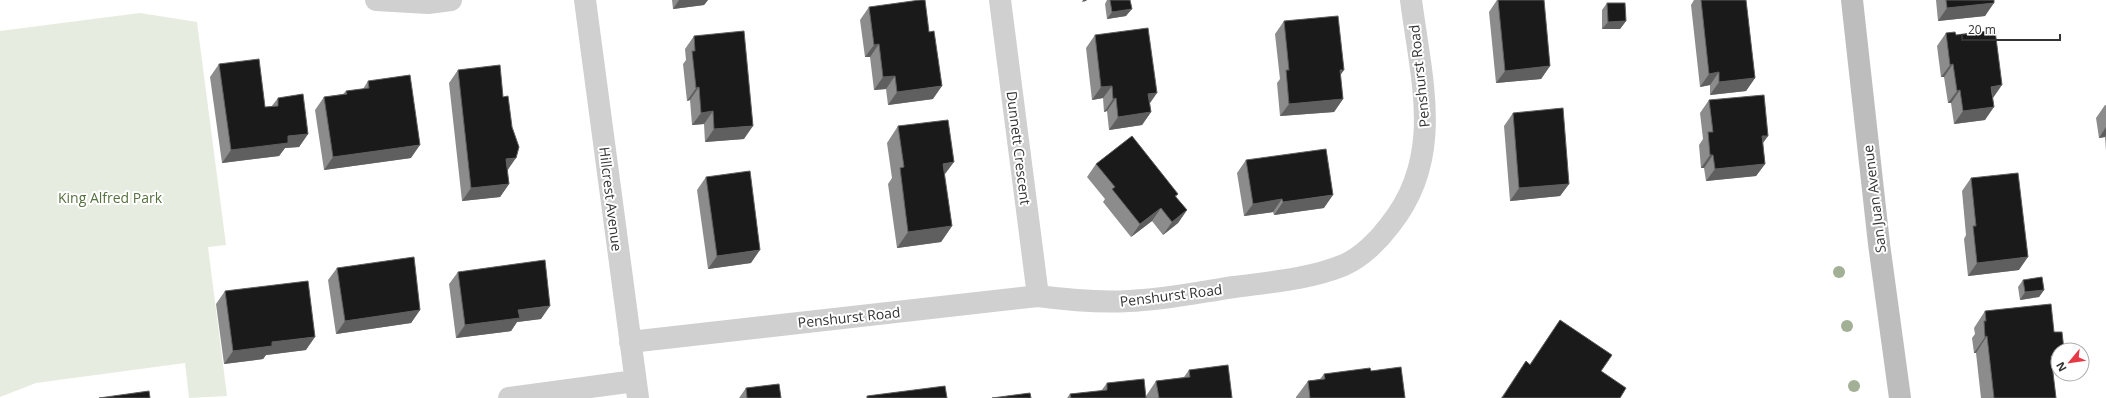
<svg xmlns="http://www.w3.org/2000/svg" width="2106" height="398" font-family="'Open Sans',sans-serif">
<style>
.green{fill:#e6ecdf}
.lines{fill:none;stroke-linecap:round;stroke-linejoin:round}
.street{stroke:#d0d0d0;stroke-width:22}
.secondary{stroke:#bdbdbd;stroke-width:22}
.tree{fill:#a2b095}
.wall{fill:#8c8c8c}
.shaded-wall{fill:#5f5f5f}
.building{fill:#1a1a1a;stroke:#5f5f5f}
.labels{text-anchor:middle;dominant-baseline:central;stroke-width:4;stroke-linejoin:round;paint-order:stroke}
.street-label{font-size:14px;fill:#333;stroke:#fff}
.park-label{font-size:14px;fill:#56703f;stroke:#fff}
</style>
<rect width="100%" height="100%" fill="#fff"/>
<path class="green" d="M140 13 197 22 226 245 208 247 227 396 189 398 185 363 36 383 0 397V31Z"/>
<g class="lines">
<path class="street" d="M376 0 428 3 451 0
M585 0 638 398
M1000 0 1038 296
M630 342 1038 296C1068 300 1098 303 1129 301 1164 300 1200 292 1234 287 1272 282 1310 279 1344 265 1362 257 1379 240 1390 225 1445 157 1421 79 1411 0
M509 398 635 381"/>
<path class="secondary" d="M1852 0 1879 244 1900 398"/>
</g>
<g class="tree">
<circle cx="1839" cy="272" r="6"/>
<circle cx="1847" cy="326" r="6"/>
<circle cx="1854" cy="386" r="6"/>
</g>
<path class="wall" d="M672 0H708L704 5 673 9Z
M1107 0H1130L1126 16 1107 19 1105 4Z
M1497 0H1544L1550 66 1541 79 1496 83 1489 12Z
M1694 0H1746L1755 78 1746 91 1710 95V85L1700 87 1691 5Z
M1936 0H1994L1985 16 1938 21Z
M1607 3 1626 21 1620 29H1602V10Z
M869 7 933 99 888 105 886 89 874 90 870 57H865L860 20Z
M1284 21 1340 74 1343 99 1334 112 1280 116 1277 83 1280 79 1275 34Z
M1946 33 1956 35 1993 98 1985 120 1954 124 1951 103H1948L1944 77H1941L1937 46Z
M1095 35 1150 103 1151 112 1142 125 1109 130 1107 111 1104 112 1103 98 1092 100 1086 48Z
M694 36 744 139 705 142 704 124 692 125 690 100 687 101 683 64 686 60 685 49Z
M219 64 265 107H271L278 98 308 134 299 147 285 148 279 156 222 163 210 77Z
M458 70 507 170 509 184 500 197 462 201 449 83Z
M368 81 411 158 324 170 315 110 324 97 343 94 346 91 363 89Z
M1709 100 1768 136 1763 143 1765 164 1756 176 1706 181 1704 168H1701L1699 145 1703 139 1700 113Z
M2105 105H2106V151L2105 137 2099 138 2096 118Z
M1513 113 1569 184 1560 196 1510 201 1504 126Z
M898 126 952 226 941 242 897 248 888 184 892 178 887 143Z
M1246 160 1324 208 1274 215 1273 212 1244 216 1237 173Z
M1096 164 1178 194 1176 197 1187 210 1178 223 1163 235 1152 221 1131 237 1103 202 1105 199 1087 177Z
M706 177 751 263 708 269 697 190Z
M1971 178 2019 270 1968 276 1964 239 1966 235 1962 191Z
M337 268 420 310 411 323 336 334 328 280Z
M458 272 541 319 517 322 511 331 456 338 449 284Z
M2023 280 2044 290 2039 297 2020 300 2018 287Z
M225 291 306 350 266 355 263 359 224 364 216 304Z
M1985 311 2054 332 2058 350V364L2053 371 2056 398H1981L1976 353H1974L1972 338 1975 334 1974 328Z
M1560 320 1601 371 1620 398H1501L1526 361 1530 364Z
M1189 370 1232 398H1067L1070 394 1101 391 1107 383 1146 396 1156 381 1184 377Z
M1371 371 1405 398H1296V397L1308 381 1320 379 1324 374Z
M746 388 781 398H739Z"/>
<path class="shaded-wall" d="M679 0H708L704 5 673 9Z
M1083 0H1087L1086 1 1082 2Z
M1994 3 1985 16 1938 21 1947 8Z
M1132 9 1126 16 1107 19 1112 12Z
M1626 21 1620 29H1602L1608 22Z
M879 44 870 57H865L874 45Z
M1953 64 1944 77H1941L1950 65Z
M1550 66 1541 79 1496 83 1505 71Z
M1340 70H1344L1335 83Z
M1719 72 1710 85 1700 87 1709 74Z
M895 76 886 89 874 90 883 77Z
M1755 78 1746 91 1710 95 1719 82Z
M2002 85 1993 98 1991 87Z
M942 86 933 99 888 105 897 92Z
M1112 86 1103 98 1092 100 1101 87Z
M699 87 690 100 687 101 696 88Z
M1960 90 1951 103H1948L1957 91Z
M1157 93 1148 106V94Z
M1116 98 1107 111 1104 112 1113 99Z
M1343 99 1334 112 1280 116 1289 104Z
M1994 107 1985 120 1954 124 1963 111Z
M713 111 704 124 692 125 701 113Z
M1151 112 1142 125 1109 130 1118 117Z
M753 126 744 139 705 142 714 129Z
M2106 127V135L2105 137 2099 138Z
M308 134 299 147 285 148 279 156 222 163 231 150 288 136Z
M1762 136H1768L1759 148Z
M420 145 411 158 324 170 333 157Z
M1710 155H1713L1704 168H1701Z
M516 158 507 171 506 159Z
M954 162 942 178 943 164Z
M1765 164 1756 176 1706 181 1715 169Z
M509 184 500 197 462 201 471 188Z
M1569 184 1560 196 1510 201 1519 188Z
M1333 195 1324 208 1274 215 1283 202Z
M1282 199 1273 212 1244 216 1253 204Z
M1161 208 1152 221 1131 237 1140 224Z
M1187 210 1178 223 1163 235 1172 222Z
M952 226 941 242 897 248 908 232Z
M760 250 751 263 708 269 717 256Z
M2028 257 2019 270 1968 276 1977 263Z
M2044 290 2039 297 2020 300 2025 292Z
M550 306 541 319 517 322 511 331 456 338 465 325 518 310Z
M420 310 411 323 336 334 345 321Z
M1987 336 1976 353H1974L1985 337Z
M315 337 306 350 266 355 263 359 224 364 233 351 272 342Z
M2058 355V364L2053 371 2040 372 2051 356Z"/>
<path class="building" d="M920 0H925L929 32 934 31 942 86 897 92 895 76 883 77 879 44 874 45 869 7Z
M1110 0H1130L1132 9 1112 12Z
M1498 0H1544L1550 66 1505 71Z
M1701 0H1746L1755 78 1719 82V72L1709 74Z
M1946 0H1994V3L1947 8Z
M1607 3H1625L1626 21 1608 22Z
M1338 16 1344 70H1340L1343 99 1289 104 1286 70H1289L1284 21Z
M1148 28 1157 93 1148 94 1151 112 1118 117 1116 98 1113 99 1112 86 1101 87 1095 35Z
M1995 30 2002 85 1991 87 1994 107 1963 111 1960 90 1957 91 1953 64 1950 65 1946 33 1955 32 1956 35Z
M744 31 753 126 714 129 713 111 701 113 699 87 696 88 692 51H695L694 36Z
M259 59 265 107 278 106V98L303 94 308 134 288 136V143L231 150 219 64Z
M500 65 503 97 508 96 512 127 519 147 516 158 506 159 509 184 471 188 458 70Z
M410 75 420 145 333 157 324 97 347 94 346 91 369 88 368 81Z
M1764 95 1768 136H1762L1765 164 1715 169 1713 155H1710L1708 132H1713L1709 100Z
M1563 108 1569 184 1519 188 1513 113Z
M948 120 954 162 943 164 952 226 908 232 900 168 904 167 898 126Z
M1132 136 1178 194 1175 196 1187 210 1172 222 1161 208 1140 224 1112 189 1115 187 1096 164Z
M1326 149 1333 195 1283 202 1282 199 1253 204 1246 160Z
M750 171 760 250 717 256 706 177Z
M2018 173 2028 257 1977 263 1973 226H1976L1971 178Z
M414 257 420 310 345 321 337 268Z
M545 260 550 306 518 310 520 318 465 325 458 272Z
M2042 277 2044 290 2025 292 2023 280Z
M308 281 315 337 272 342V346L233 351 225 291Z
M2051 304 2054 332H2062L2064 350H2058V355L2051 356 2056 398H1994L1987 336 1985 337 1984 321H1986L1985 311Z
M1560 320 1612 355 1601 371 1626 388 1620 398H1502L1526 361 1530 365Z
M1228 365 1232 398H1159L1156 381 1190 377 1189 370Z
M1401 367 1405 398H1310L1308 381 1325 379 1324 374 1370 368 1371 371Z
M1144 379 1146 398H1071L1070 394 1107 390V383Z
M779 384 781 398H747L746 388Z
M945 386 947 398H867V396Z
M149 391 150 398H99Z
M1030 393 1031 398H992Z"/>
<g class="labels">
<g class="street-label">
<text transform="translate(1419 76) rotate(-96)">Penshurst Road</text>
<text transform="translate(1019 148) rotate(83)">Dunnett Crescent</text>
<text transform="translate(611 199) rotate(83)">Hillcrest Avenue</text>
<text transform="translate(1874 199) rotate(-97)">San Juan Avenue</text>
<text transform="translate(1171 295) rotate(-7)">Penshurst Road</text>
<text transform="translate(849 317) rotate(-6)">Penshurst Road</text>
</g>
<g class="park-label">
<text x="110" y="197">King Alfred Park</text>
</g>
</g>
<g transform="translate(2070 362) rotate(241)"><circle r="19" fill="#ffffff" stroke="#adadad"/>
<path d="M0-3L7 15L0 10L-7 15Z" fill="#e63946"/>
<text y="-6" font-size="11" font-weight="bold" text-anchor="middle" fill="#333333">N</text>
</g>
<path d="M1962 34v6h98v-6" fill="none" stroke="#333333" stroke-width="2"/>
<text x="1968" y="34" font-size="12" fill="#333333" stroke="#ffffff" stroke-width="3" paint-order="stroke">20 m</text>
</svg>
